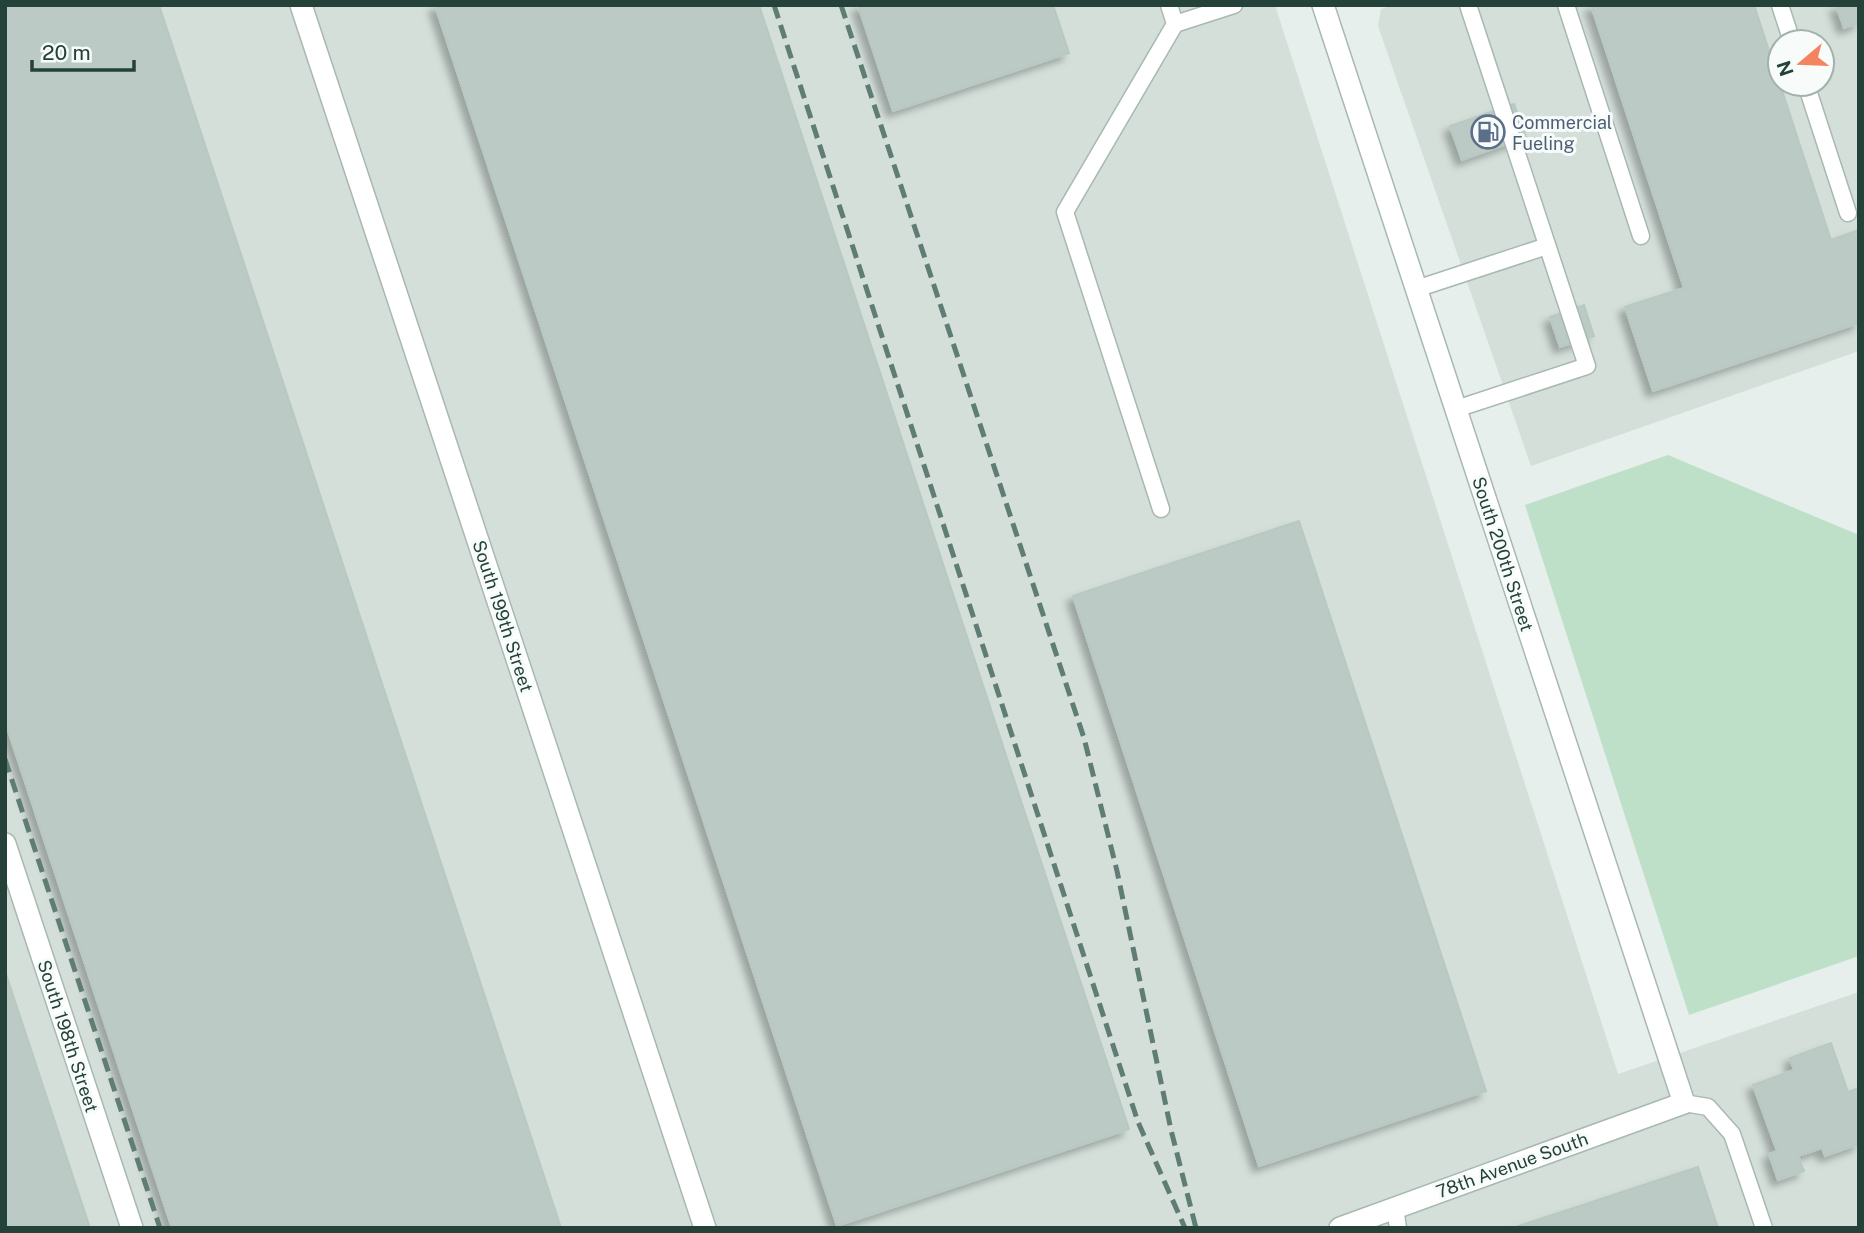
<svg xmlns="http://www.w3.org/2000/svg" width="1864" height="1233" font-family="'Public Sans',sans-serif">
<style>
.built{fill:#d4dfda;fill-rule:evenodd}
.green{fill:#bfe0c8}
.building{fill:#bbcac4;stroke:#b8c9c2;stroke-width:2;filter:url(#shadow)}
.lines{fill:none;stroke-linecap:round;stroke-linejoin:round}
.lane-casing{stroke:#a8b8b2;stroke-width:19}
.street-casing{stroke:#a8b8b2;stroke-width:24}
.lane{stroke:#fff;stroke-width:16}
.street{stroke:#fff;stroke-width:21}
.rail{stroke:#5f7d75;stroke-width:5;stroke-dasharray:14 7;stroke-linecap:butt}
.labels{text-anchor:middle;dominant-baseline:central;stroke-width:6;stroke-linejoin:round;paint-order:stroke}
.service-label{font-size:18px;fill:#4e5e75;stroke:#f7fbf9;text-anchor:start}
.street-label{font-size:18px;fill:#24423a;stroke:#f7fbf9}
</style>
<defs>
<filter id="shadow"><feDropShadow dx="-6" dy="6" stdDeviation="3.5" flood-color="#0004"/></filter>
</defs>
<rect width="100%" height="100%" fill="#e6efeb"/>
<path class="built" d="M5 5H1275L1618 1074 1859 992V1228H5Z
M1393 5H1859V351L1531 466 1378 26 1381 9ZM1780 42H1822V84H1780Z"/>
<path class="green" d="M1668 455 1859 535V956L1689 1015 1525 505Z"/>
<path class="building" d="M5 5H159L561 1228H172L5 721Z
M435 5H759L1129 1129 837 1226Z
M858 5H1053L1069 53 893 111Z
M1591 5H1754L1831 240 1859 230V323L1653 391 1625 307 1684 288Z
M1836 5H1859V23L1844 28Z
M1514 104 1526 137 1462 160 1450 126Z
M1584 305 1594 336 1560 347 1550 317Z
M1299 521 1486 1091 1259 1166 1073 596Z
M5 971 90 1228H5Z
M1831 1043 1848 1092 1859 1088V1144L1825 1156 1822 1148 1798 1156 1804 1171 1778 1180 1769 1154 1777 1151 1753 1085 1794 1070 1790 1058Z
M1698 1167 1718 1228H1513Z"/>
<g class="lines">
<defs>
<path id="lane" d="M1169 5 1175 24 1234 5
M1566 5 1641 236
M1780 5 1792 42
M1806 84 1848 213
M1416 289 1547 246
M1456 409 1587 366 1468 5
M1161 509 1065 212 1175 24
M1684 1103 1708 1107 1732 1134 1764 1228
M1395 1208 1398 1228"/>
<path id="street" d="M301 5 705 1228
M1323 5 1684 1103 1340 1228
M5 844 132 1228"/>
</defs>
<use href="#lane" class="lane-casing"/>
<use href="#street" class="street-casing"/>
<use href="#lane" class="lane"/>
<use href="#street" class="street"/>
<path class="rail" d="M774 5 1138 1122 1185 1228
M841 5 1084 738 1117 871 1171 1130 1196 1228
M5 759 160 1228"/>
</g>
<defs>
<symbol id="fuel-ring" viewBox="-11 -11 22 22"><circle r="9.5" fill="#f7fbf9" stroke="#5c6f8a" stroke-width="1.5"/><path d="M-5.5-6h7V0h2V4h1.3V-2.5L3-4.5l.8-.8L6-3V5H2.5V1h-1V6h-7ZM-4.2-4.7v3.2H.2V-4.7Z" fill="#5c6f8a"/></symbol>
</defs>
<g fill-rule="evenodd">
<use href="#fuel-ring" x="1469" y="113" width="38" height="38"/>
</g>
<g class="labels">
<g class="service-label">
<text x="1512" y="122">Commercial<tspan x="1512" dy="21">Fueling</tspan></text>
</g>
<g class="street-label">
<text transform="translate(1503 554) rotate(72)">South 200th Street</text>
<text transform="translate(503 616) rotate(72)">South 199th Street</text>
<text transform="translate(68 1036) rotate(72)">South 198th Street</text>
<text transform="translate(1512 1165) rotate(-20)">78th Avenue South</text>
</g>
</g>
<rect width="1864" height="1233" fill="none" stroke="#24423a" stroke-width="14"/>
<g transform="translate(1801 63) rotate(251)"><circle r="33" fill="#f7fbf9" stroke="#a3b1ad" stroke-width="2"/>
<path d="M0-5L12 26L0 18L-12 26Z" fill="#f4845f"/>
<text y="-10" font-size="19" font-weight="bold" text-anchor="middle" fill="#24423a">N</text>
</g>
<path d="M32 60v10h102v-10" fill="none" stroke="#24423a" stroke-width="3.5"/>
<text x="42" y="60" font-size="21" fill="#24423a" stroke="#f7fbf9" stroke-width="5" paint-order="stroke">20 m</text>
</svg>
